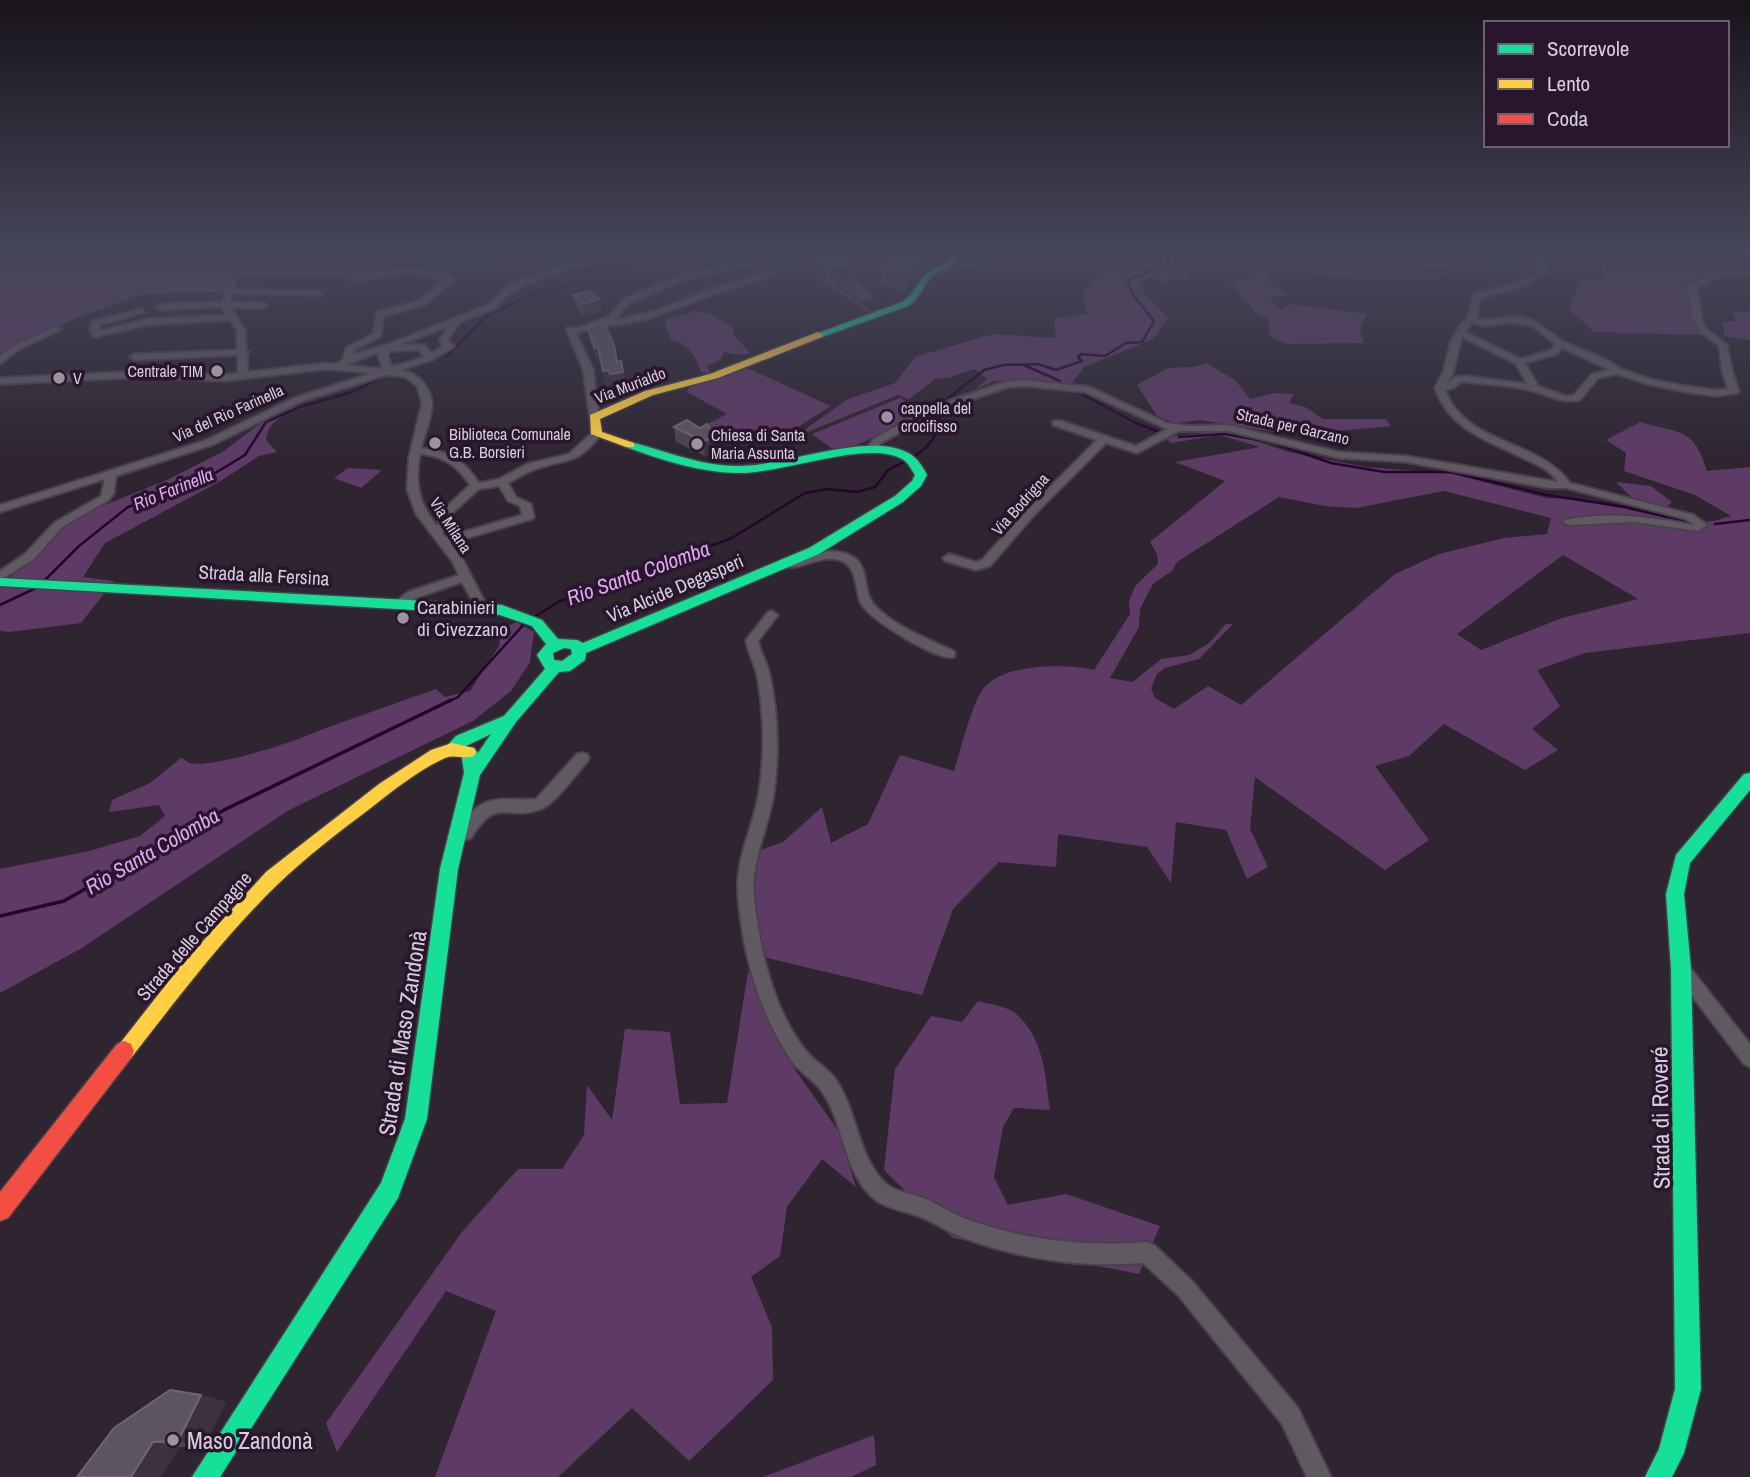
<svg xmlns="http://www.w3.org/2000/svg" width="1750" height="1477" font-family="'Archivo Narrow',sans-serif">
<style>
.built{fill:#3c2741}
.green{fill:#5d3b65;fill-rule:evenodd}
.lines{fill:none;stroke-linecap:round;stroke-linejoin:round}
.stream-far1{stroke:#280330;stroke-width:2.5}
.stream{stroke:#280330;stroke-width:3.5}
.street-casing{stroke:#49404c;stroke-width:4}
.fast-casing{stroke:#49404c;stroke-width:3}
.slow-casing{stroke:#49404c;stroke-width:3}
.jam-casing{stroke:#49404c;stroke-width:3}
.street{fill:#605962;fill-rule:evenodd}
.fast{fill:#16e098;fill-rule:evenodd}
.slow{fill:#ffcf43;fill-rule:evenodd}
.jam{fill:#f24e42;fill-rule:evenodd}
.wall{fill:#4e4550}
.shaded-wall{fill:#3b323d}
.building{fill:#5c545f;stroke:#706672;stroke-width:2}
.poi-dot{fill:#9d92a0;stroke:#28162d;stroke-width:2.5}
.labels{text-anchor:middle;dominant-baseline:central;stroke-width:7;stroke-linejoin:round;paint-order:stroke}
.far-poi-label{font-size:16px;fill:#d9ccdc;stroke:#28162d;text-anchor:start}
.far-street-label{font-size:16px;fill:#d9ccdc;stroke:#28162d}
.far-water-label{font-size:18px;font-style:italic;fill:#e4a6f4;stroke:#28162d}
.street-label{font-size:19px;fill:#d9ccdc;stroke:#28162d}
.poi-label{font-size:19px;fill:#d9ccdc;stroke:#28162d;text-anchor:start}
.water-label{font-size:21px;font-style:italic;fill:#e4a6f4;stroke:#28162d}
.near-street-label{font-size:23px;fill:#d9ccdc;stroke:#28162d}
.near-poi-label{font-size:23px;fill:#d9ccdc;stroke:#28162d;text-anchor:start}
</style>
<rect width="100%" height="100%" fill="#2e2531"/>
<path class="built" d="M868 253H873L933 268 927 272 919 270 882 285 907 290 903 295 875 286 849 268Z"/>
<path class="green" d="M0 253H368L367 257 378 264 410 270 353 277 242 276 220 292 144 294 81 316 0 353Z
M1129 253H1418L1424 258H1440L1449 253H1480L1451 273 1427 279 1361 280 1288 270 1267 273 1271 284 1287 295 1269 298 1280 310 1290 304 1367 314 1360 330 1364 343 1287 344 1269 336V320L1255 312 1230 281 1244 280 1267 257 1207 253 1190 273 1189 279H1170L1168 283 1150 278 1142 282 1143 292 1168 318 1153 339 1084 367 1072 383 994 381 974 390 987 379 975 369 950 377 935 379 909 399 898 395 793 438 848 399 895 383 915 357 993 334 1056 338 1054 318 1087 314 1083 294 1105 262 1126 257Z
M1611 253H1705L1701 259 1711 274 1689 284 1694 302 1691 319 1704 335 1594 332 1569 309 1580 280 1602 278 1603 267Z
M815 260H835L857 276 850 283 856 282 877 296 860 301 839 286 844 284 833 285 872 311 868 312 805 269 803 266ZM831 261 852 276V277C835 288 820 279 807 266L813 262Z
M695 310 711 314 733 328 734 335 750 353 740 355 724 352 720 360 707 366 710 373 701 372C697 357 688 343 671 340L665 324 666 318 684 315Z
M1733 311 1750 313V340L1724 336 1723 322 1736 321Z
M1206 363 1235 380 1250 399 1275 393 1294 394 1289 403 1305 407 1323 419H1386L1391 426 1326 432 1289 428 1275 432 1200 420 1175 423 1157 416 1137 385 1168 368 1194 367Z
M747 368 831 406 790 432 787 439 700 428 727 414 687 392 690 386Z
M900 398 923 412 897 423 900 426 838 453 812 434Z
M324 401C302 409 268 413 266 440L277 452 259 456 219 482 105 543 83 577 114 581 81 623 9 632 0 631V587L59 530 95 509 169 479 224 451 278 410Z
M1640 422C1681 434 1694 427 1707 471L1750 467V633L1585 653 1537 670 1560 706 1532 729 1558 750 1525 770 1444 724 1409 756 1375 766 1429 840 1385 870 1255 777 1250 829 1268 867 1247 879 1226 830 1176 822 1171 883 1147 847 1058 834 1056 867 999 862 953 909 922 995 751 954 755 852 783 842 822 807 831 843 868 824 900 755 954 771C961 749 970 711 981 692 998 663 1065 663 1094 670L1130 614 1129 601 1135 586 1158 564 1157 554 1150 542 1225 481 1175 462 1260 447 1219 435 1171 443 1164 437 1226 431 1289 452 1365 467 1453 474 1547 498 1580 499 1690 523 1714 521 1731 516 1695 495 1624 471 1626 453 1606 440ZM1444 491 1551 518 1547 534 1504 538 1439 554 1395 574 1241 705 1208 686 1174 709 1155 698 1151 688 1157 674 1165 668 1199 659 1233 624H1226L1208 644 1189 655 1161 659 1133 682 1110 678 1139 627 1140 609 1153 584 1172 571 1177 562 1279 497 1325 506 1356 508ZM1563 555 1638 599 1562 618 1481 650 1457 634Z
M348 468 382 470 361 488 334 478Z
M1616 482 1651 486 1672 502 1665 508 1635 501Z
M516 622 534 632 530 662 511 691 473 721 289 810 80 949 0 993V869L89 851 140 836 165 816 159 805 109 812 112 800 150 783 181 758C184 759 187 762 190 763 212 769 301 740 323 729L436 689 445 697 470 691 499 646 501 630Z
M748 972 756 973 796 1071 839 1132 856 1187 822 1159 787 1207 780 1256 751 1277 772 1327 773 1380 689 1461 632 1408 558 1477H435L496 1311 446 1291 337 1452 326 1423 462 1232 518 1169H562L584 1135 587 1085 612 1120 625 1029 670 1032 680 1104 727 1103Z
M978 1001C988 1004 1006 1006 1015 1013 1044 1037 1045 1075 1050 1110L1014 1108 1003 1127 994 1177 1008 1205 1066 1194 1160 1226 1139 1274 953 1238 884 1170 895 1069 931 1016 962 1022Z
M874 1435 876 1465 851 1477H763Z"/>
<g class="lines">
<path class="stream-far1" d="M1273 253 1379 260 1435 272 1452 268 1473 253
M447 356 486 317 527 296 569 286 574 275 583 272 653 262 664 253
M1024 365 1060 381
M1078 392 1136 423 1162 433
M1179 437 1225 434 1270 442 1331 463 1384 472H1451L1547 495 1625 507 1693 523
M913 457C936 443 940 429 942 403L984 370 1004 365 1038 364 1056 370 1082 361 1078 357 1081 354 1105 356 1126 343 1142 342 1154 321 1134 296 1127 280 1164 266 1169 262 1167 253
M1715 524 1750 520
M42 583 79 546 128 507 202 481 245 455 266 422 297 408 355 391 386 375
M0 605 36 588
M534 617 560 601 732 538 805 493 828 489 857 492 875 487 888 470 906 461
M448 702 458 697 525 623"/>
<path class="stream" d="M0 916 64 901 224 810 451 700"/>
<defs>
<path id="street" d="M599 253H609L524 285 510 293 494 309 460 322 448 340 454 346 452 348 432 360 400 370C416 372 431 386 432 403 432 417 425 434 421 448 449 451 464 460 479 483L499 479 527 464 569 454 593 432 602 434C575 465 574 457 539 468 528 471 518 478 508 483L516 497 531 504 534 517 532 519 450 543 463 560 488 608 486 611H478L462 582 416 598 404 606H396L394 603 408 592 459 575 452 561 416 514 407 489 409 457 422 403 417 386 405 377 386 375 300 402 212 445 116 476 114 493 109 500 62 527 33 560 0 580V571L25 554 54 523 101 496 105 479 0 512V505L204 441 294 398 372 373 326 369 223 381 145 377 0 384V378L145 371 223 375 238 373V355L135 360 130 357 135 354 237 350V330L230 320 147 325 96 337 93 336 90 329 93 321 141 309 145 312 100 325 99 331 147 319 226 315 221 307 160 310 156 307 160 304 222 302 228 283H231L235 285 234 289 318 291 322 293 321 295 233 294 230 303 263 302 267 305 263 308H231L245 330 246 350 249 352 247 354 248 372 326 363 337 364 343 359 347 347 373 334 377 312 418 301 445 280 409 273 353 281H350V277C375 272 435 262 454 280L424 305 384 316 380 337 354 350V354L383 346 488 305 504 289 518 281ZM449 326 439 341 443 346 431 353 425 345 403 344ZM419 350 424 357 392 367 388 356 390 351ZM380 352 378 356 383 369 346 365ZM420 454C444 456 457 466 470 485L442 511 437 526C418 502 415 483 420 454ZM499 486 508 501 520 506 522 515 445 537 442 533 450 526 451 514 479 489Z
M791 253H804L685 279 630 303 614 320 655 311 708 290 771 271H777V275L714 294 648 319 617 325 599 326 576 333 593 369 599 417 590 419 583 369 566 330 567 328H578L609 316 624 299 680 275Z
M1037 253 1033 255 1000 258 943 272 939 270 1000 254Z
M1529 253H1537L1549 270 1548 272 1525 285 1481 298 1476 319 1486 320 1516 316 1533 320 1562 341 1607 360 1621 369 1653 380 1685 386 1716 390 1728 389 1722 371 1719 346 1701 332 1693 320 1688 286 1715 273 1750 271V275L1717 277 1696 287 1702 320 1707 329 1727 345 1732 371 1739 391 1737 393 1716 396 1685 392 1648 384 1617 374 1598 378 1580 400C1561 404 1550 395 1532 391 1511 385 1488 385 1466 382H1460L1454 388 1445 390C1465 445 1539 439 1570 483L1694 515 1707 525 1699 531 1633 522 1569 525 1563 522 1565 520C1608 511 1651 517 1694 525L1686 519 1566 488H1548L1406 462 1339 458 1228 431H1179L1137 453 1106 443 1036 513 990 566 976 570 945 561 943 558 949 554 976 562 982 560 1028 509 1097 440 1053 425V421H1061L1136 446 1167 429 1085 392 1024 386 1009 387 937 411 883 442 869 453 864 450 875 438 931 407 1005 382 1024 380 1090 387 1167 423 1190 426 1228 425 1339 452 1406 456 1558 482C1551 471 1539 465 1527 460 1490 441 1450 431 1435 388L1443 372 1451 341 1461 324 1467 319 1474 295C1496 287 1522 285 1541 270ZM1509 322 1532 326 1555 344 1551 350 1521 359 1465 332 1472 323 1486 326ZM1462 337 1516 364 1527 384 1466 376 1454 377 1447 384 1453 372ZM1562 348 1610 370 1592 374 1574 395 1565 396 1538 386 1525 363 1557 354Z
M55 327 62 329 18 350 0 364V356L12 346Z
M827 551C879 552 856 586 876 607 896 627 928 639 954 651L955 654 954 657C937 661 872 621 862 605 854 592 859 571 844 562 823 551 803 571 782 567L780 564 782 561 797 560Z
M772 611 778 615 758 641C761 653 767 663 770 676 778 713 779 755 774 792 769 828 751 859 754 896 759 947 773 1010 806 1051 815 1062 828 1068 836 1080 857 1111 857 1152 883 1181 894 1193 912 1193 926 1199 939 1205 951 1213 964 1218 1022 1240 1085 1247 1147 1242L1154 1245 1192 1281 1298 1408 1331 1477H1307L1282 1424 1178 1295 1143 1263C1081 1268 1019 1259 961 1237 946 1231 933 1221 918 1216 902 1210 882 1208 870 1195 842 1166 844 1122 821 1090 813 1079 799 1072 791 1060 759 1013 742 951 738 895 735 858 754 827 759 792 765 754 764 712 757 675 754 663 748 652 746 640L768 612Z
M582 753 587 754 589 758 587 762C577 773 554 805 541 809 505 822 498 795 471 838L456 843 451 841 448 837 451 833C467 827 466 815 479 806 496 795 517 801 536 799L577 754Z
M1682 962 1688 965 1750 1044V1067L1744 1064 1676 975 1674 970 1676 965Z"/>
<path id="fast" d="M951 253H959C953 271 942 267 930 279 921 288 920 299 908 306L822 337 813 335 902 302 910 296 924 275 948 261Z
M630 442C667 451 702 467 740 466 786 466 871 430 910 454 918 459 923 467 927 475L921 486 903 502 819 554 586 653 585 660 570 671 559 672 516 722 480 775 458 869 427 1119 398 1198 220 1477H192L381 1183 405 1119 440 869 464 773 461 750 452 755 446 753 444 749 456 736 504 716 545 669 537 655 546 644 532 626 500 615 0 586V578L502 605 542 620 558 639 577 640 583 643 809 548 895 496 912 481 915 475C911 469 908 462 902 459 867 439 779 475 736 473 698 472 662 460 626 447V443ZM564 648 571 649 572 654 562 661 554 660 553 653ZM491 734 478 753 474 748 464 747Z
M1750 773V790L1690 863 1684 894 1691 969 1701 1389 1684 1453 1672 1477H1645L1659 1449 1675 1389 1671 969 1666 894 1676 855 1744 774Z"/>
<path id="slow" d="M818 332 823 335 822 337 718 378 653 395 600 419 602 432 634 443V447H626L591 434 590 415 645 391 710 374Z
M452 743 474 748 476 752 474 756C463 760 454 753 443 759 417 771 394 790 372 807 339 832 306 857 276 886 223 938 177 999 131 1058L124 1061 117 1058 114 1051 183 963 266 872 379 784 431 750Z"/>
<path id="jam" d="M124 1041 131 1044 134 1051 131 1058 8 1218 0 1221V1192L117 1044Z"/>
</defs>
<use href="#street" class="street-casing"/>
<use href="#fast" class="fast-casing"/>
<use href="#slow" class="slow-casing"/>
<use href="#jam" class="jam-casing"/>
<use href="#street" class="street"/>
<use href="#fast" class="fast"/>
<use href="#slow" class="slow"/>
<use href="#jam" class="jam"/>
</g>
<path class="wall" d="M807 253 848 262 850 263V276L830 282 808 266Z
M881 267H931L922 273 905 290 881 284Z
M573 295 599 299 602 313 585 317 577 308Z
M587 327 617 362 626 386 613 388 612 384 606 385 601 361 598 362 590 341Z
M674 427 715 438 717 453 705 456 676 442Z
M201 1395 226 1402 204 1446 180 1447 77 1477Z"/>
<path class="shaded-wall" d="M841 253H864L841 266 850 263V276L830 282V269L837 255Z
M927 253H931V267L922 273 905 290 906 272 922 255Z
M599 299 602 313 585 317 582 304Z
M598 347 602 361 598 362 595 348Z
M609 370 623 372 626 386 613 388 612 384 606 385 603 371Z
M715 438 717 453 705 456 703 441Z
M201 1395 226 1402 204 1446 178 1441Z
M153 1442 180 1447 161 1477H131Z"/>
<path class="building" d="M807 253H841L837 255 850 263 830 269Z
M898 253H927L922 255 906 272 881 267Z
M590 291 599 299 582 304 573 295Z
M605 324 614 345 617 362 621 361 623 372 610 374 609 370 603 371 598 347 595 348 587 327Z
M687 420 700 428 707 424 715 438 703 441 674 427Z
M170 1390 201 1395 178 1441 153 1442 131 1477H77L114 1428Z"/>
<linearGradient id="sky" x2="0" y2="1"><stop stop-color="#19141b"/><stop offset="0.55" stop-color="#46465a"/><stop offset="1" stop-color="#46465a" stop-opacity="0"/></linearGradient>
<rect width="1750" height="459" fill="url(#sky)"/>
<g class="poi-dot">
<circle cx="217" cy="371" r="7"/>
<circle cx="59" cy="378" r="7"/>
<circle cx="887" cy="417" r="7"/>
<circle cx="435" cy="443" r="7"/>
<circle cx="697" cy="444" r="7"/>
<circle cx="403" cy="618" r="7"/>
<circle cx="173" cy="1440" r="7"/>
</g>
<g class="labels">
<g class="far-poi-label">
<text x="203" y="371" text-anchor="end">Centrale TIM</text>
<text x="73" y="378">V</text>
<text x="901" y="408">cappella del<tspan x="901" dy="18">crocifisso</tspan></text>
<text x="449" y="434">Biblioteca Comunale<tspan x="449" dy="18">G.B. Borsieri</tspan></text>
<text x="711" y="435">Chiesa di Santa<tspan x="711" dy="18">Maria Assunta</tspan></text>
</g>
<g class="far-street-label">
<text transform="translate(630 385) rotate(-21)">Via Murialdo</text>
<text transform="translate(228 413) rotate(-24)">Via del Rio Farinella</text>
<text transform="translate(1293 426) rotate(13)">Strada per Garzano</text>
<text transform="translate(1020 504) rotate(-48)">Via Bodrigna</text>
<text transform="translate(451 525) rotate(57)">Via Milana</text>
</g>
<g class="far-water-label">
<text transform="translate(173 489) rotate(-22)">Rio Farinella</text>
</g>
<g class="street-label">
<text transform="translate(264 575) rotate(3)">Strada alla Fersina</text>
<text transform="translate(675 588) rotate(-23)">Via Alcide Degasperi</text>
<text transform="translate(194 936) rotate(-49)">Strada delle Campagne</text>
</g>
<g class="poi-label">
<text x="417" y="607">Carabinieri<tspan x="417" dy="22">di Civezzano</tspan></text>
</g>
<g class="water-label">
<text transform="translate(638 573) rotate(-20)">Rio Santa Colomba</text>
<text transform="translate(152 851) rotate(-30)">Rio Santa Colomba</text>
</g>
<g class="near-street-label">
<text transform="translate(402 1033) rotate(-81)">Strada di Maso Zandonà</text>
<text transform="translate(1660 1118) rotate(-91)">Strada di Roveré</text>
</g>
<g class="near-poi-label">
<text x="187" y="1440">Maso Zandonà</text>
</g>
</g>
<rect x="1484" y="21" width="245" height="126" fill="#28162d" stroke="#6f5f73" stroke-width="2"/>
<rect x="1498" y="44" width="35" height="10" fill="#16e098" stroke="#6f5f73" stroke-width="2"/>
<text x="1547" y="56" font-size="21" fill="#d9ccdc">Scorrevole</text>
<rect x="1498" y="79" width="35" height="10" fill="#ffcf43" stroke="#6f5f73" stroke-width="2"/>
<text x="1547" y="91" font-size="21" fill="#d9ccdc">Lento</text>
<rect x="1498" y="114" width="35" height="10" fill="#f24e42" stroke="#6f5f73" stroke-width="2"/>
<text x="1547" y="126" font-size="21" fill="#d9ccdc">Coda</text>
</svg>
